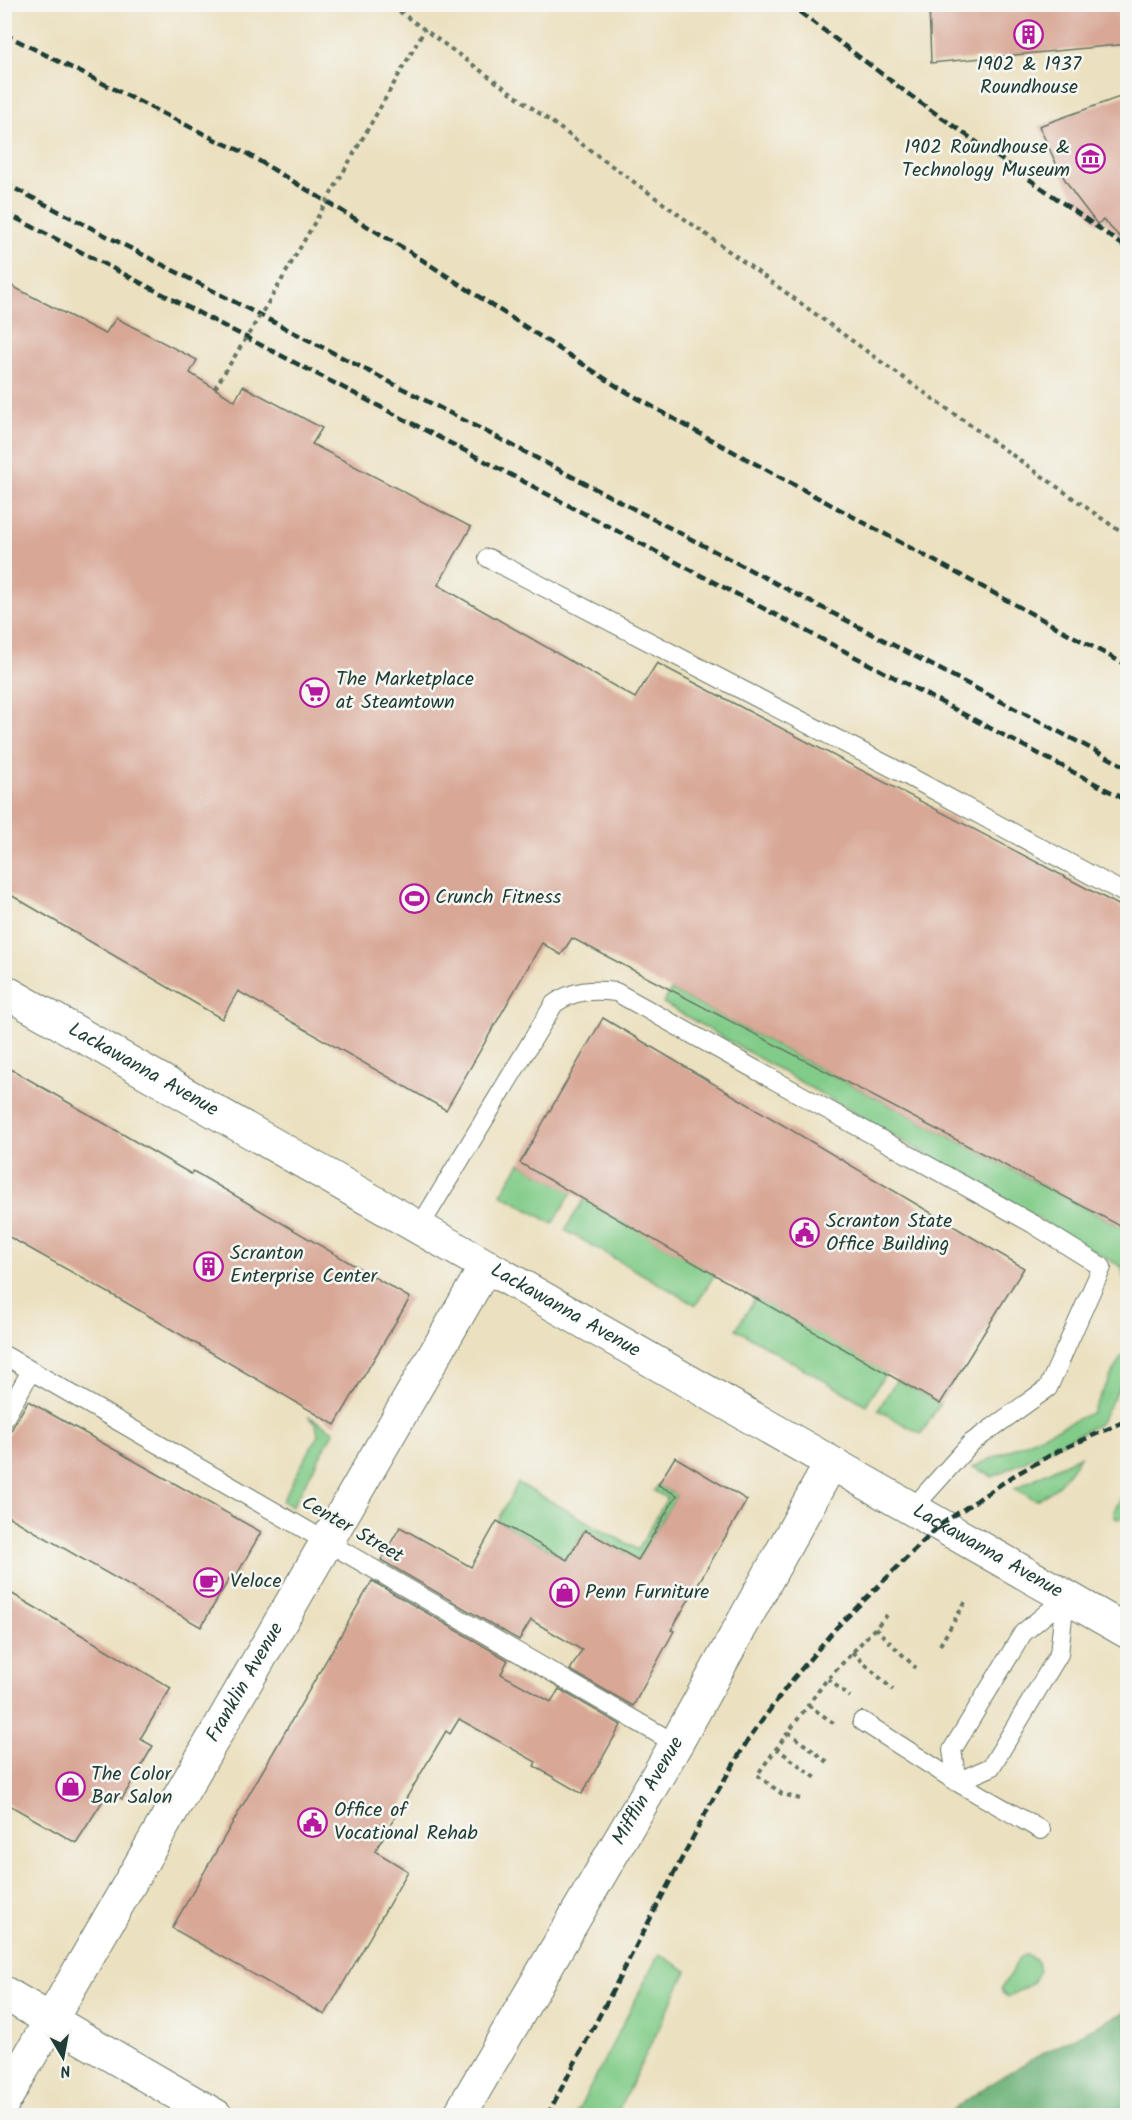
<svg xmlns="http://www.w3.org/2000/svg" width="1132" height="2120" font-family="Kalam,sans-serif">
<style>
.green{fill:#82cc89;stroke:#50845e;stroke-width:1.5}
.forest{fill:#69b075;stroke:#447654;stroke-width:1.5}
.building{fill:#d8a796}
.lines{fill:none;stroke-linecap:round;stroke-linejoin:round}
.service-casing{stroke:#667665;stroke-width:20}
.minor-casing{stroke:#667665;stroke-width:35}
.secondary-casing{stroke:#667665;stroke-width:35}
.path{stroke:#667665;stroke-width:4;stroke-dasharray:4.5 4.5;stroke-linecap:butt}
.service{stroke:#fff;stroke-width:18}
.minor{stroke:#fff;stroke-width:33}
.secondary{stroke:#fff;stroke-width:33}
.rail{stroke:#1f3d34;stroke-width:4.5;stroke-dasharray:9 4.5;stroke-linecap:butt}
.path-bridge{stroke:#667665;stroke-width:4;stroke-dasharray:4.5 4.5;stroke-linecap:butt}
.labels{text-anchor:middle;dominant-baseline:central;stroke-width:5;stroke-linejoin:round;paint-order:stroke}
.poi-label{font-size:20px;fill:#1f3d34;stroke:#f6f6f2;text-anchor:start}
.street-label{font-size:20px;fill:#1f3d34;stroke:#f6f6f2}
</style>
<rect width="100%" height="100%" fill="#f6f6f2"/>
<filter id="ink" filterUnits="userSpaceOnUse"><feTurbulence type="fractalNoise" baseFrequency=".0167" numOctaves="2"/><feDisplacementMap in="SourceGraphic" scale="12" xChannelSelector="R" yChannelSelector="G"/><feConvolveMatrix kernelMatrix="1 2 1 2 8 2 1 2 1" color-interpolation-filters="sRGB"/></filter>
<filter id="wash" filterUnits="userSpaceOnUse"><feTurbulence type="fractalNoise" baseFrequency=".008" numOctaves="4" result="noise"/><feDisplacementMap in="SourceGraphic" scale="24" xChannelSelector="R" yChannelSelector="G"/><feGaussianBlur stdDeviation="1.35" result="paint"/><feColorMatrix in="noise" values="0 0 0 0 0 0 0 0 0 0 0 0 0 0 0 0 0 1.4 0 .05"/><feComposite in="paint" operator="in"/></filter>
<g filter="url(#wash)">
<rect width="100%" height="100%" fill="#ebe0bf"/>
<path class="green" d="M671 990 1127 1230V1282L1124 1279 1122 1267 663 1003Z
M520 1163 572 1192 553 1224 501 1194Z
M584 1199 715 1274 696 1305 565 1230Z
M756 1297 886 1372 866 1405 736 1329Z
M1127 1346V1373L1099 1424 993 1477 973 1467 1091 1413Z
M897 1379 940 1404 921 1434 878 1410Z
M308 1416 334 1431 292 1507 282 1501 318 1435 316 1424Z
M1081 1455C1067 1474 1059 1491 1035 1500L1015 1489Z
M518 1483 638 1550 667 1498 654 1491 658 1485 677 1495 638 1560 585 1530 567 1560 497 1521Z
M1127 1487V1515L1118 1519 1115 1518 1114 1511Z
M659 1954 687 1971 616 2115H576Z
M1027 1954 1037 1962 1039 1972 1033 1983 1008 1997 1003 1994 1001 1989 1020 1957Z"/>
<path class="forest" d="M1127 2011V2115H947C1000 2072 1066 2041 1127 2011Z"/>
<g id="blocks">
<path class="building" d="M929 4H1128V44L931 63Z
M1128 94V245L1103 220 1097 224 1074 194 1059 170 1039 126Z
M4 282 105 334 116 318 197 360 190 373 235 401 243 386 322 428 312 444 471 527 438 585 635 698 657 663 1128 910V1230L572 938 561 955 542 943 446 1110 238 991 222 1019 4 891Z
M603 1018 1024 1268 940 1404 520 1163Z
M4 1065 191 1174 193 1171 410 1298 335 1425 125 1302 4 1234Z
M28 1401 261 1532 236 1576 232 1574 201 1627 4 1514V1442Z
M675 1457 747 1500 671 1630 674 1631 633 1706 570 1670 582 1650 531 1620 519 1640 381 1560 400 1527 471 1567 497 1521 567 1560 585 1530 638 1560 677 1495 658 1485Z
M372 1581 508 1660 501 1674 551 1702 559 1689 621 1725 582 1794 534 1766 536 1762 459 1719 450 1734 446 1731 375 1851 408 1871 325 2015 172 1928Z
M4 1589 171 1688 140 1739 153 1746 122 1799 109 1791 76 1843 4 1802Z"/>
</g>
</g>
<g filter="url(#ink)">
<use href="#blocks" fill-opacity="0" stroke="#667665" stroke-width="1.5"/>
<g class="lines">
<defs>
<path id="service" d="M488 558 910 777 1128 895
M419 1228 554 1004C573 990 593 989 616 992L1033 1224 1102 1267 1048 1388 971 1443 912 1509
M4 1355 676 1744
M4 1419 31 1371
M1065 1598 1059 1654 991 1767 957 1782 952 1750 1023 1633Z
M862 1721 957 1782 1041 1830"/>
<g id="minor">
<path d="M4 1993 216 2116"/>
<path id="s1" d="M4 2101 486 1266"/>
<path id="s2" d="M459 2116 676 1744 831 1463"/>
</g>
<g id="secondary">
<path id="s3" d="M4 991 1128 1632"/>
</g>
</defs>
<use href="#service" class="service-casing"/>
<use href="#minor" class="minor-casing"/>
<use href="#secondary" class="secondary-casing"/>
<path class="path" d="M392 6 891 369 1128 537
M875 1628 916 1668
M940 1645 967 1599
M852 1652 893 1690
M828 1679 850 1697
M808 1705 835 1724
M788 1732 829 1763
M776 1748 816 1778
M800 1799 782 1794 757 1775 825 1682 890 1612"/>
<use href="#service" class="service"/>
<use href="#minor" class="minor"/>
<use href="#secondary" class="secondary"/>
<path class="rail" d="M789 4 911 96 1127 248
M4 34 218 141 246 153 410 252 618 387 697 432 1128 666
M4 183 508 443 1128 768
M4 212 479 458 1128 801
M547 2116 713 1799 748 1740 788 1685 835 1629 940 1525 1013 1476 1058 1451 1128 1420"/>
<path class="path-bridge" d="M215 388 276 290 425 29"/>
</g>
</g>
<defs>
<symbol id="building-ring" viewBox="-11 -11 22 22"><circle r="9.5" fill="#f6f6f2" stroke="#b5179e" stroke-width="1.5"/><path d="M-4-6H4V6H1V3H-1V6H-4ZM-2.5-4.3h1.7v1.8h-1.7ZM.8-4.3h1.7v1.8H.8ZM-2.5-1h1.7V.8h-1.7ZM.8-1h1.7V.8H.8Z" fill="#b5179e"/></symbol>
<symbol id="museum-ring" viewBox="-11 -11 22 22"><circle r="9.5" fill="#f6f6f2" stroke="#b5179e" stroke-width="1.5"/><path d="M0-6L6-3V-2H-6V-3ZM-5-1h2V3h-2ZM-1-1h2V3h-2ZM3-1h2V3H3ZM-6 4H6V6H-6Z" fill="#b5179e"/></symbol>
<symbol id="supermarket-ring" viewBox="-11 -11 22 22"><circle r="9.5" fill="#f6f6f2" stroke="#b5179e" stroke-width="1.5"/><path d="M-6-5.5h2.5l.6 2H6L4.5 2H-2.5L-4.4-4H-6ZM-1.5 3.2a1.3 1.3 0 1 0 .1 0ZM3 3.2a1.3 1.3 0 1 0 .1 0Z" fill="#b5179e"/></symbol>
<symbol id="stadium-ring" viewBox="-11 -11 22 22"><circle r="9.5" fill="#f6f6f2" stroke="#b5179e" stroke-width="1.5"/><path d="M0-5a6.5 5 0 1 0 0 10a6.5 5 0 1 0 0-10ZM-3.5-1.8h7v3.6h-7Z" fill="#b5179e"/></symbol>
<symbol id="civic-ring" viewBox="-11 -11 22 22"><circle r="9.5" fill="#f6f6f2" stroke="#b5179e" stroke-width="1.5"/><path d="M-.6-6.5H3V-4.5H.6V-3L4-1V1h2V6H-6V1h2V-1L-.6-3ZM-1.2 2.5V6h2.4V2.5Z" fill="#b5179e"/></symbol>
<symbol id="cafe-ring" viewBox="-11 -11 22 22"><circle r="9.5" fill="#f6f6f2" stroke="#b5179e" stroke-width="1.5"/><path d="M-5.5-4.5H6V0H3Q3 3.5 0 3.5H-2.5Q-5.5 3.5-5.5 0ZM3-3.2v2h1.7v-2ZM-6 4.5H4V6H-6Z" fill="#b5179e"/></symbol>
<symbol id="shop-ring" viewBox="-11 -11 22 22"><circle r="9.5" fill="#f6f6f2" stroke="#b5179e" stroke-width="1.5"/><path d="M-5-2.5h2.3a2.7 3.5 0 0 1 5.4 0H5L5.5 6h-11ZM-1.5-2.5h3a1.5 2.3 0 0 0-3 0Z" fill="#b5179e"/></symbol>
</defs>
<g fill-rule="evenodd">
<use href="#building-ring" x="1012" y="18" width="33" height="33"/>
<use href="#museum-ring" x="1074" y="142" width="33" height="33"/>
<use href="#supermarket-ring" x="298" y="676" width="33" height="33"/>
<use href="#stadium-ring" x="398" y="882" width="33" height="33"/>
<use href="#civic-ring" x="788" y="1216" width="33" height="33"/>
<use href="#building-ring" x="192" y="1250" width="33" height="33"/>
<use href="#cafe-ring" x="192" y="1566" width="33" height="33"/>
<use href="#shop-ring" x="548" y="1576" width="33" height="33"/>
<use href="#shop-ring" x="54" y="1770" width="33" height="33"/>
<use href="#civic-ring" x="296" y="1806" width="33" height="33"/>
</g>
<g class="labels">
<g class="poi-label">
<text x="1029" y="65" text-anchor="middle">1902 &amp; 1937<tspan x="1029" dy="23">Roundhouse</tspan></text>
<text x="1070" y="148" text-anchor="end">1902 Roundhouse &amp;<tspan x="1070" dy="23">Technology Museum</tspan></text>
<text x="336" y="680">The Marketplace<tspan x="336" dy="23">at Steamtown</tspan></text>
<text x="435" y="898">Crunch Fitness</text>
<text x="826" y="1222">Scranton State<tspan x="826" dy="23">Office Building</tspan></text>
<text x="230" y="1254">Scranton<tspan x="230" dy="23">Enterprise Center</tspan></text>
<text x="230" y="1582">Veloce</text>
<text x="585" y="1593">Penn Furniture</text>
<text x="91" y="1775">The Color<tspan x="91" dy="23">Bar Salon</tspan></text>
<text x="334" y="1811">Office of<tspan x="334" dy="23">Vocational Rehab</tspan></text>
</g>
<g class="street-label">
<text stroke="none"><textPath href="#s3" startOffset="160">Lackawanna Avenue</textPath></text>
<text stroke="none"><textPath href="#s3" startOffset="646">Lackawanna Avenue</textPath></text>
<text transform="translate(352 1530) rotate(30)">Center Street</text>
<text stroke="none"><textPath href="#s3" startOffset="1132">Lackawanna Avenue</textPath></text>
<text stroke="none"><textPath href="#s1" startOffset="483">Franklin Avenue</textPath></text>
<text stroke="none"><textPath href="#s2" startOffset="376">Mifflin Avenue</textPath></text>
</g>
</g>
<rect width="1132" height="2120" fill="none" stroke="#f6f6f2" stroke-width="24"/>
<g transform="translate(63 2057) rotate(170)" stroke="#f6f6f2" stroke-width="4.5" paint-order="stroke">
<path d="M0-4.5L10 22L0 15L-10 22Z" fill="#1f3d34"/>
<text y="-9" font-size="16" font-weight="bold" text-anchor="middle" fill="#1f3d34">N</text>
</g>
</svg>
